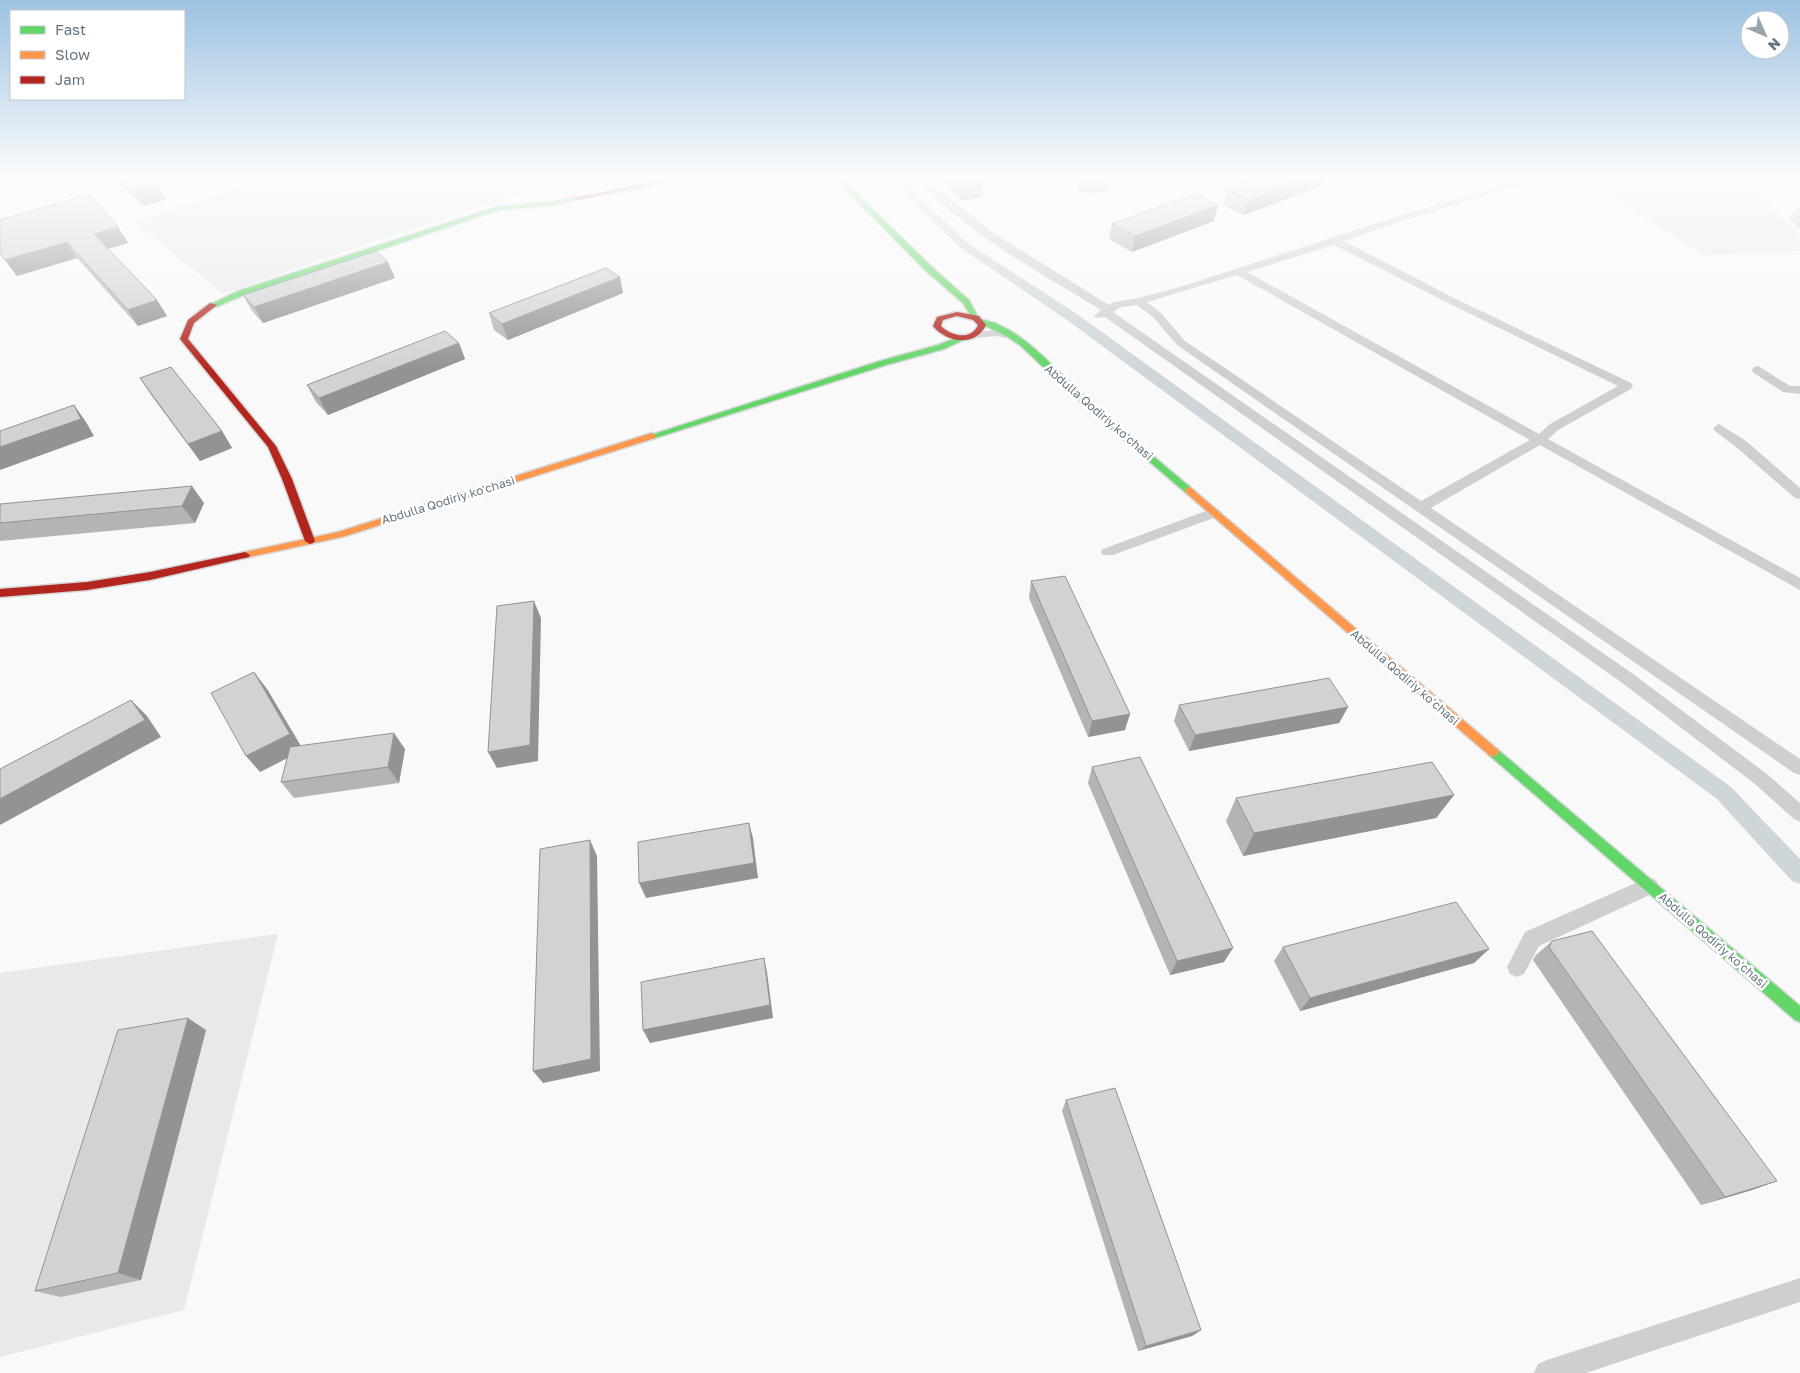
<svg xmlns="http://www.w3.org/2000/svg" width="1800" height="1373" font-family="'Golos Text',sans-serif">
<style>
.built{fill:#e8e9e9}
.lines{fill:none;stroke-linecap:round;stroke-linejoin:round}
.canal{fill:#ced6d9;fill-rule:evenodd}
.fast-casing{stroke:#d5d6d7;stroke-width:3}
.slow-casing{stroke:#d5d6d7;stroke-width:3}
.jam-casing{stroke:#d5d6d7;stroke-width:3}
.street{fill:#cecfd0;fill-rule:evenodd}
.fast{fill:#63d668;fill-rule:evenodd}
.slow{fill:#ff974d;fill-rule:evenodd}
.jam{fill:#b3261e;fill-rule:evenodd}
.wall{fill:#b3b5b5}
.shaded-wall{fill:#929394}
.building{fill:#d0d2d3;stroke:#929394}
.labels{text-anchor:middle;dominant-baseline:central;stroke-width:5;stroke-linejoin:round;paint-order:stroke}
.street-label{font-size:12px;fill:#657683;stroke:#fff}
</style>
<rect width="100%" height="100%" fill="#f9f9f9"/>
<path class="built" d="M266 178H568V179L337 254 223 294 135 222Z
M1618 178 1744 179 1800 235V251L1705 255 1633 211 1605 186Z
M278 934 184 1310 0 1357V973Z"/>
<g class="lines">
<path class="canal" d="M887 178H899L969 244 1077 314 1731 787 1800 859V884L1792 881 1717 799 1067 320 961 248Z"/>
<defs>
<path id="fast" d="M834 178H841L932 267 969 300 979 319C1022 325 1058 374 1089 401 1122 431 1157 459 1191 488V492H1185L1082 404 1021 346 1008 337 973 320 963 303 926 271Z
M577 196 580 198 579 199 553 205 499 210 244 295 216 307 209 305 238 291 496 207 553 201Z
M961 336 968 338 944 349 886 365 655 438 652 439 648 436 880 361 938 345Z
M1493 747 1497 749 1800 1006V1022L1795 1020 1489 755 1487 752 1489 749Z"/>
<path id="slow" d="M652 433 656 436 655 438 342 537 245 558 240 555 245 552 338 532Z
M1188 487 1191 488 1497 749 1499 752 1497 755 1493 757 1489 755 1185 492V488Z"/>
<path id="jam" d="M672 178H688L577 200 574 198Z
M210 303 217 305 194 323 188 339 276 446 292 479 315 541 313 543 310 544 305 541 282 479 268 447 180 339 188 320Z
M957 312 979 316 986 325C976 347 947 343 933 326L937 317ZM957 316 973 320 978 325C971 341 951 336 941 326L943 320Z
M245 552 250 555 249 557 150 580 87 590 0 597V589L87 582 150 572Z"/>
</defs>
<use href="#fast" class="fast-casing"/>
<use href="#slow" class="slow-casing"/>
<use href="#jam" class="jam-casing"/>
<path class="street" d="M917 178H927L990 231 1109 305 1114 302 1138 298 1180 287 1396 217 1527 178H1543L1402 221 1344 241 1456 299 1631 383 1633 386 1631 389 1558 430 1548 439 1800 578V590L1540 445 1431 508 1800 759V775L1794 773 1177 345 1153 317 1137 305 1121 307 1113 312 1633 674 1767 774 1800 803V822L1794 819 1755 784 1621 682 1105 317 1096 318 1094 316 1101 310C1041 273 963 232 917 178ZM1334 245 1448 303 1618 386 1550 424 1539 434 1247 272ZM1237 275 1530 440 1421 501 1185 341 1161 313 1147 302Z
M1800 207V228L1797 227 1789 218 1797 208Z
M997 330 1017 334 1019 336 1013 339 997 336 974 338 968 335 974 332Z
M1758 366 1790 386H1800V394L1783 392 1754 373 1752 370 1754 367Z
M1719 424 1746 441 1800 488V499L1795 498 1736 447 1715 431 1713 428Z
M1214 508 1219 510 1221 513 1219 516 1113 555H1103L1101 552 1103 549Z
M1649 877 1656 880 1659 886 1656 892 1539 946 1524 974 1517 977 1510 974 1507 967 1525 932Z
M1800 1278V1302L1586 1373H1534L1538 1364 1547 1360Z"/>
<use href="#fast" class="fast"/>
<use href="#slow" class="slow"/>
<use href="#jam" class="jam"/>
</g>
<path class="wall" d="M112 178H151L166 199 144 206Z
M941 178H979L982 182 981 197 961 201Z
M1078 178H1110L1108 193 1079 192Z
M1157 178H1182L1181 181 1157 180Z
M1321 186 1244 215 1223 205 1227 189Z
M1218 205 1214 221 1132 252 1109 239 1112 224Z
M118 227 128 243 108 249 157 300 167 316 138 326 77 258 17 276 0 253Z
M395 278 263 323 252 311 243 295Z
M623 293 508 340 494 330 489 313Z
M459 343 465 359 328 415 316 402 307 385Z
M140 378 222 431 232 448 200 461 151 395Z
M204 503 195 523 0 541V504Z
M1031 581 1125 730 1088 737 1029 598Z
M267 689 301 746 405 749 399 783 294 798 281 782 287 758 260 772Z
M1179 705 1348 707 1339 723 1189 751 1174 721Z
M1092 767 1224 962 1170 975 1088 783Z
M1454 795 1436 818 1243 856 1226 821 1236 798Z
M1552 941 1777 1181 1752 1190 1701 1205 1533 960 1536 955Z
M1283 947 1489 949 1474 963 1300 1011 1274 961Z
M206 1030 141 1280 61 1297 35 1291Z
M1066 1100 1201 1330 1192 1336 1138 1351 1062 1111Z"/>
<path class="shaded-wall" d="M1306 178H1323L1321 186 1244 215 1248 200Z
M982 182 981 197 961 201 962 185Z
M158 184 166 199 144 206 135 191Z
M1218 205 1214 221 1132 252 1135 236Z
M118 227 128 243 104 250 94 234Z
M67 242 77 258 17 276 5 260Z
M388 262 395 278 263 323 254 307Z
M620 277 623 293 508 340 502 324Z
M157 300 167 316 138 326 128 310Z
M459 343 465 359 328 415 319 398Z
M74 405 86 422 94 436 0 470V447Z
M222 431 232 448 200 461 188 444Z
M192 486 204 503 195 523 182 506Z
M534 601 541 618 538 761 497 768 488 752Z
M254 672 267 689 303 750 260 772 246 756Z
M131 700 147 716 161 737 0 825V799Z
M1348 707 1339 723 1189 751 1195 735Z
M1130 714 1125 730 1088 737 1092 721Z
M394 733 405 749 399 783 388 767Z
M1454 795 1436 818 1243 856 1254 833Z
M749 823 753 838 758 878 646 898 639 883Z
M590 840 597 856 600 1071 543 1083 533 1071Z
M1233 948 1224 962 1170 975 1177 961Z
M1489 949 1474 963 1300 1011 1310 998Z
M764 958 767 972 773 1018 650 1043 643 1030Z
M188 1018 206 1030 141 1280 118 1273Z
M1777 1181 1752 1190 1701 1205 1725 1197Z
M1201 1330 1192 1336 1138 1351 1146 1346Z"/>
<path class="building" d="M121 178H151L158 184 135 191Z
M955 178H979L982 182 962 185Z
M1258 178H1306L1248 200 1227 189Z
M89 194 118 227 94 234 157 300 128 310 67 242 5 260 0 253V220Z
M1195 194 1218 205 1135 236 1112 224Z
M376 251 388 262 254 307 243 295Z
M606 268 620 277 502 324 489 313Z
M445 331 459 343 319 398 307 385Z
M171 367 222 431 188 444 140 378Z
M74 405 81 419 0 447V431Z
M192 486 182 506 0 523V504Z
M1065 576 1130 714 1092 721 1031 581Z
M534 601 530 745 488 752 497 606Z
M254 672 290 734 246 756 211 693Z
M1329 678 1348 707 1195 735 1179 705Z
M131 700 145 720 0 799V769Z
M394 733 388 767 281 782 290 747Z
M1140 757 1233 948 1177 961 1092 767Z
M1432 762 1454 795 1254 833 1236 798Z
M749 823 754 863 639 883 638 842Z
M590 840 591 1059 533 1071 540 849Z
M1456 902 1489 949 1310 998 1283 947Z
M1592 931 1777 1181 1725 1197 1549 947 1552 941Z
M764 958 770 1005 643 1030 641 982Z
M188 1018 118 1273 35 1291 118 1030Z
M1115 1088 1201 1330 1146 1346 1066 1100Z"/>
<linearGradient id="sky" x2="0" y2="1"><stop stop-color="#9dc2e2"/><stop offset="0.48" stop-color="#fcfcfc"/><stop offset="1" stop-color="#fcfcfc" stop-opacity="0"/></linearGradient>
<rect width="1800" height="371" fill="url(#sky)"/>
<g class="labels">
<g class="street-label">
<text transform="translate(1099 412) rotate(41)">Abdulla Qodiriy koʻchasi</text>
<text transform="translate(448 500) rotate(-17)">Abdulla Qodiriy koʻchasi</text>
<text transform="translate(1405 677) rotate(41)">Abdulla Qodiriy koʻchasi</text>
<text transform="translate(1713 940) rotate(41)">Abdulla Qodiriy koʻchasi</text>
</g>
</g>
<rect x="10" y="10" width="175" height="90" fill="#ffffff" stroke="#c1c8cd"/>
<rect x="20" y="26" width="25" height="8" fill="#63d668" stroke="#c1c8cd"/>
<text x="55" y="35" font-size="15" fill="#657683">Fast</text>
<rect x="20" y="51" width="25" height="8" fill="#ff974d" stroke="#c1c8cd"/>
<text x="55" y="60" font-size="15" fill="#657683">Slow</text>
<rect x="20" y="76" width="25" height="8" fill="#b3261e" stroke="#c1c8cd"/>
<text x="55" y="85" font-size="15" fill="#657683">Jam</text>
<g transform="translate(1765 35) rotate(135)"><circle r="24" fill="#ffffff" stroke="#c1c8cd"/>
<path d="M0-4L9 19L0 12L-9 19Z" fill="#99a4ac"/>
<text y="-8" font-size="14" font-weight="bold" text-anchor="middle" fill="#657683">N</text>
</g>
</svg>
